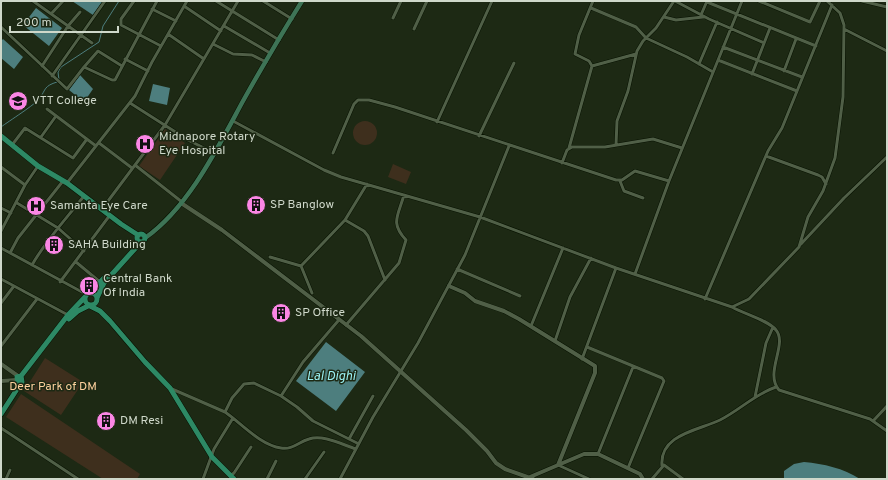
<svg xmlns="http://www.w3.org/2000/svg" width="888" height="480" font-family="Overpass,sans-serif">
<style>
.green{fill:#3e2f1d}
.water{fill:#4d7e7e}
.lines{fill:none;stroke-linecap:round;stroke-linejoin:round}
.stream{stroke:#4d7e7e;stroke-width:1}
.minor-casing{stroke:#071201;stroke-width:4}
.tertiary-casing{stroke:#071201;stroke-width:5}
.secondary-casing{stroke:#071201;stroke-width:5.5}
.primary-casing{stroke:#071201;stroke-width:6}
.minor{stroke:#505f47;stroke-width:3}
.tertiary{stroke:#505f47;stroke-width:4}
.secondary{stroke:#3e7456;stroke-width:4.5}
.primary{stroke:#2d8965;stroke-width:5}
.labels{text-anchor:middle;dominant-baseline:central;stroke-width:3;stroke-linejoin:round;paint-order:stroke}
.poi-label{font-size:12px;fill:#cfd8ca;stroke:#1d2914;text-anchor:start}
.park-label{font-size:12px;fill:#fdd09d;stroke:#1d2914}
.water-label{font-size:13px;font-style:italic;fill:#9af0f1;stroke:#1d2914}
</style>
<rect width="100%" height="100%" fill="#1d2914"/>
<path class="green" d="M353 133a12 12 0 1 1 24 0a12 12 0 1 1-24 0Z
M165 129 185 143 160 180 139 166Z
M393 164 411 172 406 184 388 177Z
M45 358 83 382 61 415 24 391Z
M21 394 140 474 137 479H103L6 417Z"/>
<path class="water" d="M72 1H103L93 15Z
M36 8 62 28 49 46 23 25Z
M3 39 23 57 14 69 1 58V41Z
M80 75 93 89 84 102 69 90Z
M153 84 170 88 167 105 149 101Z
M326 342 365 372 336 411 296 381Z
M804 462C824 464 843 468 860 479H784V471L794 464Z"/>
<g class="lines">
<path class="stream" d="M59 80 58 72 61 67 99 42 103 26 119 1
M1 127C9 121 36 104 40 98 46 89 44 86 57 82"/>
<defs>
<path id="minor" d="M33 1 92 43
M134 1 121 19V25L161 46
M216 1 279 40
M263 1 292 19
M675 1 709 19 764 43
M759 1 810 22 820 1
M862 1 887 7
M1 2 2 1
M707 2 816 46
M184 6 221 31
M591 8 636 27 646 38 687 57 713 72
M152 9 176 21
M51 14 63 1
M701 15 707 1
M664 17 676 20 703 17
M393 18 401 1
M224 26 270 53
M1 27 67 89 84 67 112 80H115L157 1
M414 29 427 1
M844 29 887 51
M168 34 204 59
M213 44 233 54 252 55 266 62
M723 47 802 77
M125 59 148 71
M718 60 797 91
M699 64 717 22
M42 66 68 26 80 12
M592 66 636 54
M84 67 98 51 122 66
M784 71 796 39
M752 74 770 28
M52 76 105 1
M130 103 188 140 214 153
M47 109 96 146
M233 121 324 170 341 177 480 217 616 268 732 307 749 299 799 247 808 217 823 191 835 158 843 97 844 25 840 13 827 1
M437 122 492 1
M479 136 514 63
M41 137 56 116
M99 143 132 168
M12 145 25 128 73 158 87 139
M616 145 617 121 628 91 637 51 643 41 656 28 674 1
M569 148 592 66 589 61 575 54 579 35 593 1
M333 153 354 104 358 100H369L395 107 616 180H622L635 171 669 181
M766 156 818 175 822 177 826 184
M562 163 567 150 572 147H605L653 139 682 148
M135 165 182 202
M1 167 25 185
M620 181 624 191 643 198
M67 183 135 96 152 62 187 1
M367 184 345 220 364 231 368 236 385 280
M17 203 58 228 84 251
M1 208 11 213
M102 209 165 125 238 1
M1 231 25 185 38 166
M801 244 844 198 887 157
M1 248 82 292
M10 253 18 238 63 181
M270 257 301 266
M76 262 100 282
M32 265C46 240 66 219 84 196
M457 269 520 296
M635 274 669 181 742 1
M1 279 68 315
M60 282 110 215
M312 293 301 266 345 220
M705 299 768 151 782 128 832 5
M1 303 14 286
M732 307C744 314 768 320 776 330 788 344 764 373 779 390L870 419 887 431
M338 321 303 362 281 396 297 407 313 421 357 443
M346 325 399 263 406 240C390 223 398 216 404 195
M531 326 563 248
M555 341 570 297 591 258
M1 346 37 299
M587 347 662 378 664 381 628 468
M582 359 616 268
M172 389 225 412 232 398 244 384 254 383 281 396
M755 397 766 343 773 327
M225 412C241 423 260 445 281 448 293 450 298 442 309 439 323 434 343 445 356 449
M874 420 887 406
M1 428 78 479
M349 439 373 396
M598 454 633 367
M558 465 589 479
M662 466C659 434 700 430 720 420 740 410 755 394 776 387
M230 476 234 473 251 447
M6 479 10 470
M203 479 214 449 233 418
M267 479 276 461
M305 479 324 452
M340 479 373 417 418 343 465 255 509 146
M652 479 664 465 683 479"/>
<path id="tertiary" d="M181 203 222 230 361 336 466 430 487 451 496 463 505 469 533 479
M449 286 465 293 475 301 504 311 519 319 595 366V373L558 465
M1 364 18 376
M1 381 16 380
M530 477 584 454H598L640 474 643 479"/>
<path id="secondary" d="M145 238C189 207 218 147 243 101 262 67 282 33 302 1"/>
<path id="primary" d="M1 136 38 166 67 183 121 224 138 235
M137 238a4 4 0 1 1 8 0a4 4 0 1 1-8 0Z
M85 299a6 6 0 1 1 12 0a6 6 0 1 1-12 0Z
M90 293 104 278
M97 298 104 283 141 242
M90 306 100 311 110 321 145 362 170 388 212 457 234 479
M69 319 78 311 90 305
M21 376 22 382 18 383 17 377 21 376 68 315 85 297
M1 414 21 383"/>
</defs>
<use href="#minor" class="minor-casing"/>
<use href="#tertiary" class="tertiary-casing"/>
<use href="#secondary" class="secondary-casing"/>
<use href="#primary" class="primary-casing"/>
<use href="#minor" class="minor"/>
<use href="#tertiary" class="tertiary"/>
<use href="#secondary" class="secondary"/>
<use href="#primary" class="primary"/>
</g>
<defs>
<symbol id="university-disc" viewBox="-11 -11 22 22"><circle r="9.5" fill="#fb86e5" stroke="#1d2914"/><path d="M0-5L7-2L0 1L-7-2ZM-4 1L0 2.5L4 1V4Q0 6-4 4Z" fill="#111"/></symbol>
<symbol id="hospital-disc" viewBox="-11 -11 22 22"><circle r="9.5" fill="#fb86e5" stroke="#1d2914"/><path d="M-5-5h3v3.5h4V-5h3V5h-3V1.5h-4V5h-3Z" fill="#111"/></symbol>
<symbol id="building-disc" viewBox="-11 -11 22 22"><circle r="9.5" fill="#fb86e5" stroke="#1d2914"/><path d="M-4-6H4V6H1V3H-1V6H-4ZM-2.5-4.3h1.7v1.8h-1.7ZM.8-4.3h1.7v1.8H.8ZM-2.5-1h1.7V.8h-1.7ZM.8-1h1.7V.8H.8Z" fill="#111"/></symbol>
</defs>
<g fill-rule="evenodd">
<use href="#university-disc" x="7" y="90" width="22" height="22"/>
<use href="#hospital-disc" x="134" y="133" width="22" height="22"/>
<use href="#building-disc" x="245" y="194" width="22" height="22"/>
<use href="#hospital-disc" x="25" y="195" width="22" height="22"/>
<use href="#building-disc" x="43" y="234" width="22" height="22"/>
<use href="#building-disc" x="78" y="275" width="22" height="22"/>
<use href="#building-disc" x="270" y="302" width="22" height="22"/>
<use href="#building-disc" x="95" y="410" width="22" height="22"/>
</g>
<g class="labels">
<g class="poi-label">
<text x="32" y="101">VTT College</text>
<text x="159" y="137">Midnapore Rotary<tspan x="159" dy="14">Eye Hospital</tspan></text>
<text x="270" y="205">SP Banglow</text>
<text x="50" y="206">Samanta Eye Care</text>
<text x="68" y="245">SAHA Building</text>
<text x="103" y="279">Central Bank<tspan x="103" dy="14">Of India</tspan></text>
<text x="295" y="313">SP Office</text>
<text x="120" y="421">DM Resi</text>
</g>
<g class="park-label">
<text x="53" y="387">Deer Park of DM</text>
</g>
<g class="water-label">
<text x="331" y="377">Lal Dighi</text>
</g>
</g>
<rect width="888" height="480" fill="none" stroke="#cfd8ca" stroke-width="4"/>
<path d="M10 26v6h108v-6" fill="none" stroke="#cfd8ca" stroke-width="2"/>
<text x="16" y="26" font-size="12" fill="#cfd8ca" stroke="#1d2914" stroke-width="3" paint-order="stroke">200 m</text>
</svg>
